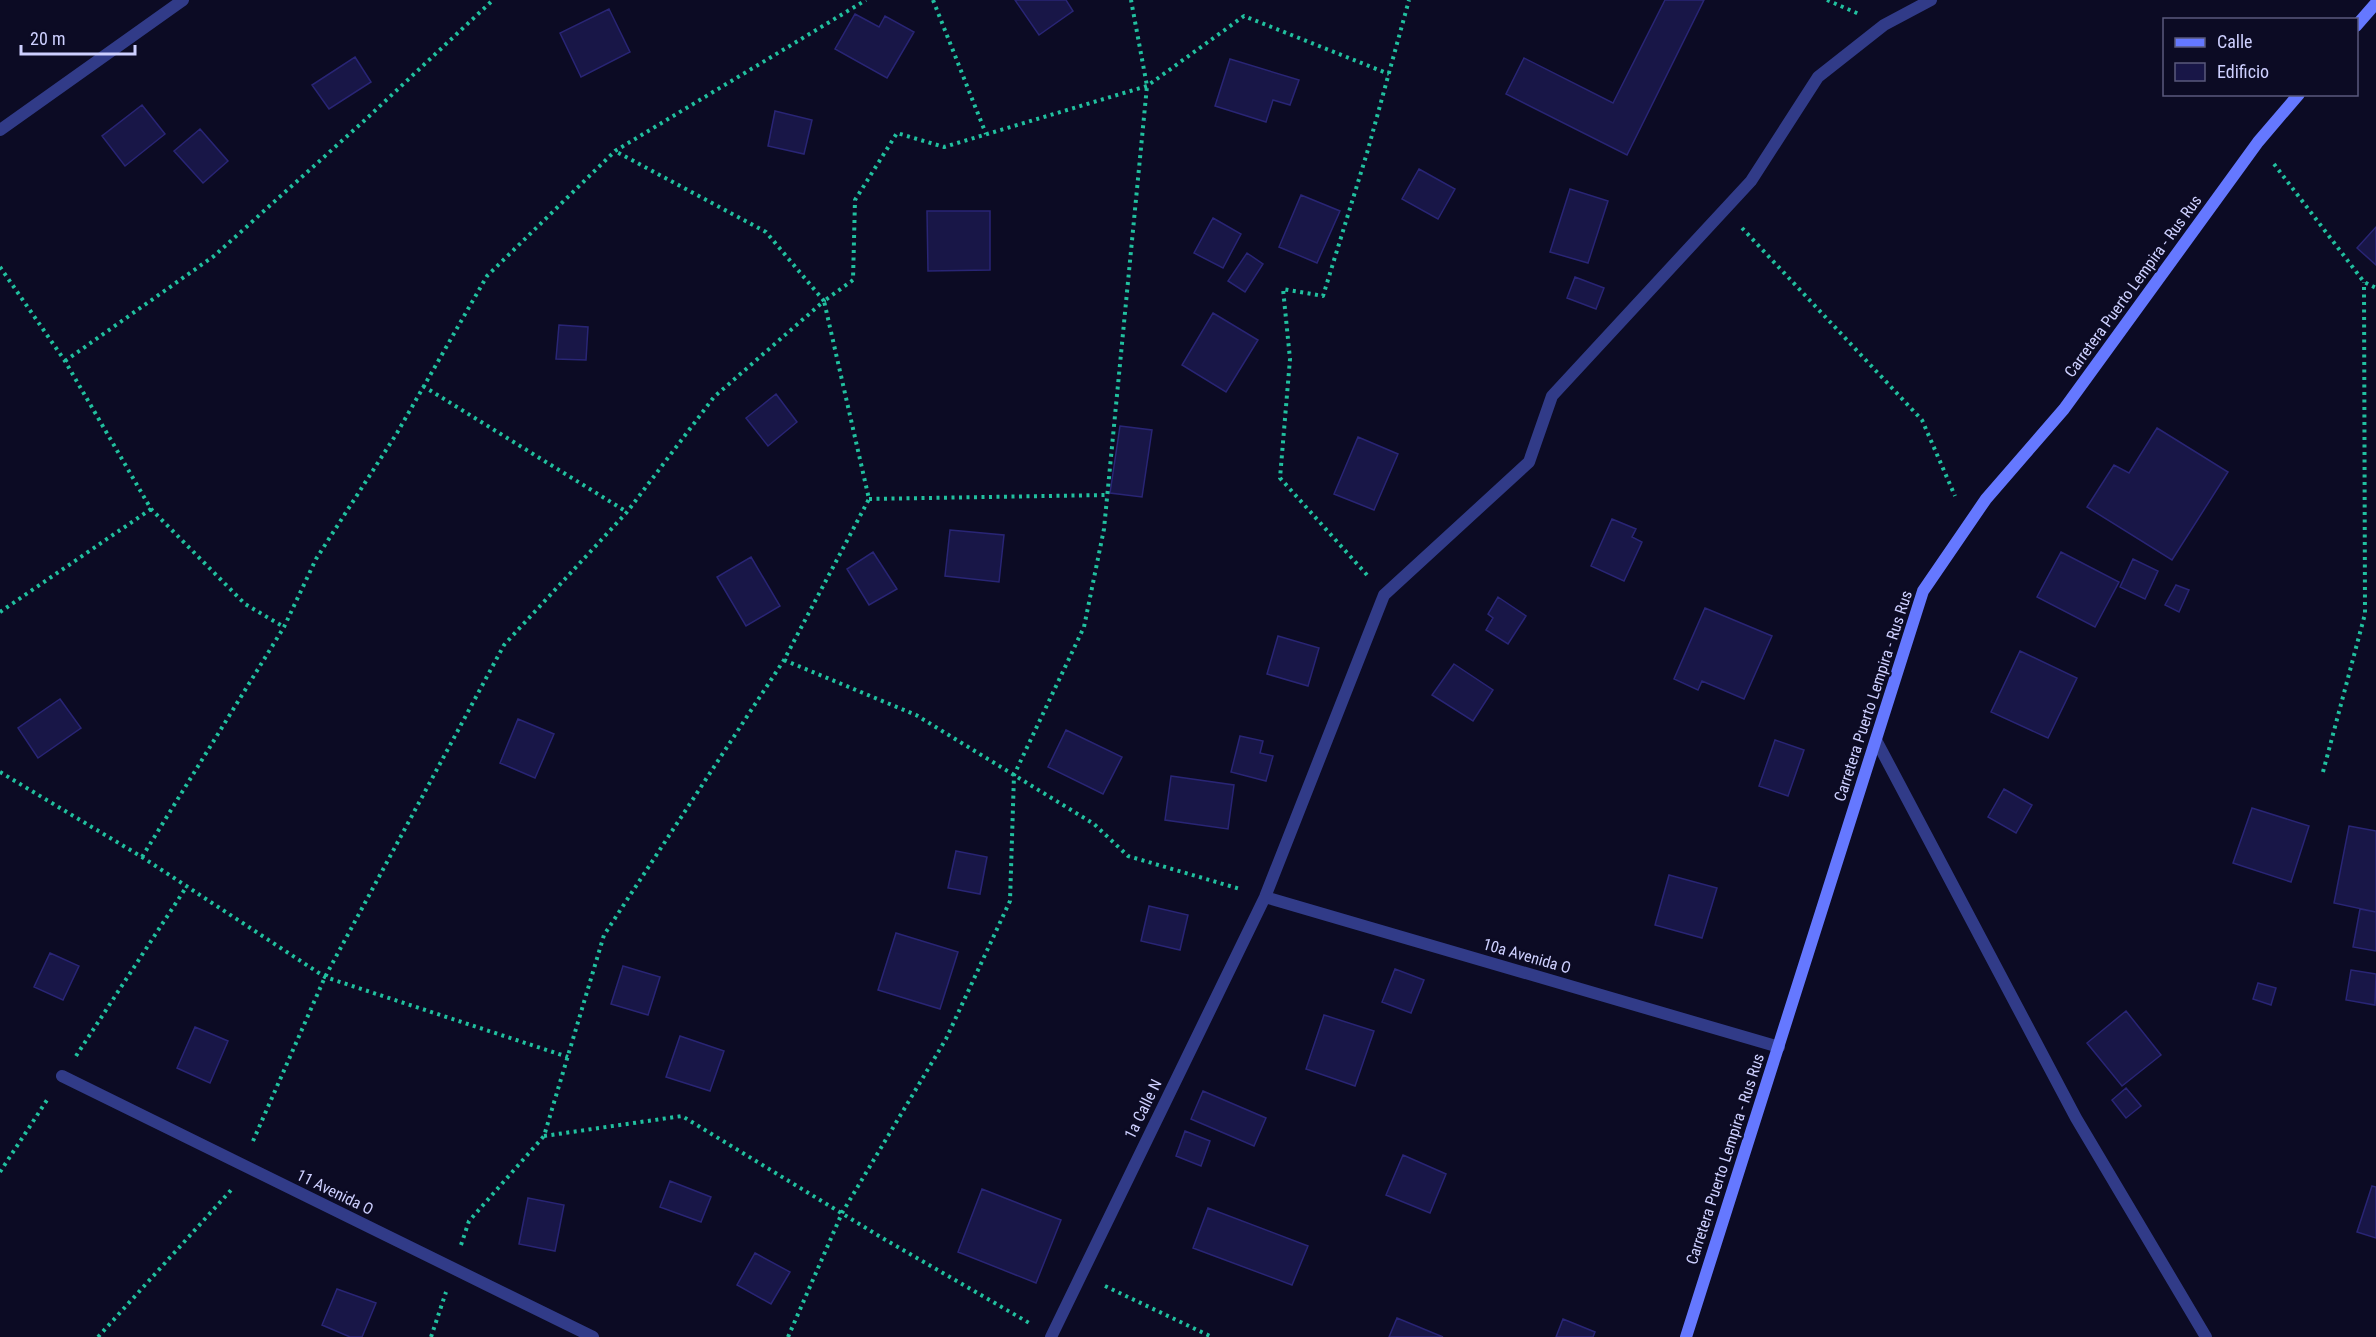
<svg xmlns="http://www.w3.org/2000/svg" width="2376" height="1337" viewBox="0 0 2376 1337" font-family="'Roboto Condensed',sans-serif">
  <rect width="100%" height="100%" fill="#0c0b24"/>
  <path fill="#181647" stroke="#292575" stroke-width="1.5" d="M1015,0h51l7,11 -34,24z
    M1665,0h39l-77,155 -121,-61 18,-36 89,45z
    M609,9l21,43 -49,25 -21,-44z
    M855,14l24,13 6,-11 29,16 -27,46 -52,-29z
    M355,57l16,25 -42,27 -17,-24z
    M1230,59l69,21 -9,25 -17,-5 -7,22 -51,-16z
    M142,105l23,29 -40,32 -23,-30z
    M775,111l37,9 -8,34 -36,-8z
    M200,129l28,32 -25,22 -29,-32z
    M1419,169l36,20 -17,30 -36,-20z
    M1570,189l38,12 -20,62 -38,-11z
    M1301,195l39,16 -23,52 -38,-16z
    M927,211h63v59l-62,1z
    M1213,218l28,16 -18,34 -29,-15z
    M2376,227v38l-19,-17z
    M1247,253l16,11 -18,28 -17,-11z
    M1575,277l29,11 -8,21 -29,-11z
    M1213,313l45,27 -32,52 -44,-27z
    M559,325l29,2 -2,33 -30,-1z
    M776,394l21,28 -29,24 -22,-28z
    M1120,426l32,4 -10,67 -32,-4z
    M2157,428l71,44 -56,88 -85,-53 27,-42 15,8z
    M1358,437l40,17 -24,56 -40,-16z
    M1612,519l24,10 -4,8 10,5 -18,39 -33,-15z
    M950,530l54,5 -5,47 -54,-6z
    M873,552l24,37 -28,16 -22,-36z
    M2061,552l58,30 -24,45 -58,-30z
    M751,557l29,49 -34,20 -29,-49z
    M2133,559l25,12 -13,28 -25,-12z
    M2176,585l13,5 -10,22 -14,-7z
    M1498,597l28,19 -18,28 -22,-14 7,-12 -5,-4z
    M1705,608l67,28 -28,63 -42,-18 -4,9 -24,-11z
    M1278,636l41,12 -11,38 -41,-12z
    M2020,651l57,27 -29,60 -57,-26z
    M1454,664l39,26 -20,31 -41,-26z
    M60,699l21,29 -43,30 -20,-30z
    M518,719l36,15 -19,44 -35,-15z
    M1066,730l56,27 -19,37 -55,-27z
    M1240,736l23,5 -3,12 13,3 -7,25 -35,-9z
    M1775,740l29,10 -16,46 -29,-10z
    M1171,776l63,9 -6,44 -63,-9z
    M2004,789l28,16 -16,28 -28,-16z
    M2252,808l57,18 -18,56 -58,-19z
    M2349,826l27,5v81l-42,-9z
    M956,851l31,6 -7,37 -32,-6z
    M1669,875l48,13 -15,50 -47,-13z
    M1149,906l39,9 -8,35 -39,-9z
    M2360,909l16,3v39l-23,-4z
    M896,933l62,19 -18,57 -62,-19z
    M50,953l29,13 -16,34 -29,-13z
    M623,966l37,11 -12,38 -37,-11z
    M1395,969l29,11 -13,33 -29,-11z
    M2351,970l25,4 -1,31 -29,-5z
    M2258,983l18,5 -5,17 -18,-6z
    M2126,1011l35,44 -39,31 -35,-43z
    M1324,1015l50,16 -19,55 -49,-17z
    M195,1027l33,14 -18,42 -33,-15z
    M680,1036l44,15 -14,40 -44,-14z
    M2126,1088l15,18 -15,12 -14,-18z
    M1203,1091l63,27 -12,28 -63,-27z
    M1185,1131l25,10 -9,25 -25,-10z
    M1403,1155l43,19 -16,39 -44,-18z
    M670,1181l41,16 -10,25 -41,-15z
    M2372,1186l4,1v51l-19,-6z
    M982,1189l79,31 -25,63 -78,-31z
    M528,1198l36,7 -9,46 -36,-7z
    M1208,1208l100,38 -16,39 -99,-37z
    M755,1253l35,19 -19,32 -34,-19z
    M337,1289l39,14 -14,34h-12l-28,-12z
    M1397,1318l46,19h-54z
    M1563,1319l32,13 -2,5h-37z"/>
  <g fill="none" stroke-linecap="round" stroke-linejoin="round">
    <path stroke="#21c09f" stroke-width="4" stroke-dasharray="3 4.5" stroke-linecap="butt" d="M933,0l53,134
      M1827,0l32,14
      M2274,164l90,118 12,6
      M1742,228l180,192 33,76
      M0,267l65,94 86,148 94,95 39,23
      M65,361l149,-105 151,-136 128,-120
      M423,386l204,126
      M869,499l238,-4
      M1367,575l-87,-97 10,-119 -7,-70 40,7 44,-143 42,-153
      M0,612l151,-103
      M784,660l132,55 178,109 34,32 112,33
      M0,772l142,85 183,120 243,80
      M2323,772l42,-158 -1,-332
      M142,857l142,-230 32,-68 81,-126 90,-157 128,-125 251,-151
      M76,1056l111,-170
      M544,1136l138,-20 202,123 147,85
      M253,1141l72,-164 179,-332 123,-133 87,-115 110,-96 -58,-69 -151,-81
      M0,1172l49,-75
      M461,1245l8,-24 75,-85 60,-201 180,-275 85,-161 -45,-198 29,-21 2,-80 42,-67 47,14 203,-61 97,-70 145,58
      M1105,1286l107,51
      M98,1337l134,-148
      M431,1337l15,-45
      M788,1337l54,-124 104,-174 64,-138 4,-126 70,-148 20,-98 43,-443 -16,-86"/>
    <path stroke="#313b88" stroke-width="12" d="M0,130l183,-130
      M1876,740l200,378 130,219
      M1265,897l514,150
      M62,1076l531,261
      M1051,1337l214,-440 119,-302 145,-133 23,-66 199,-215 67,-104 66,-52 47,-25"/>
    <path stroke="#6578ff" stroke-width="12" d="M2356,26l20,-23
      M1686,1337l237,-746 63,-92 78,-90 194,-267 41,-48"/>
  </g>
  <g text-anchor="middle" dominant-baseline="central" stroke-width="4.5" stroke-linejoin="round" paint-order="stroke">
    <g font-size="16" fill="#ced0ff" stroke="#0c0b24">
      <text transform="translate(2133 286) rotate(-54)">Carretera Puerto Lempira - Rus Rus</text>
      <text transform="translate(1873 696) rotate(-72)">Carretera Puerto Lempira - Rus Rus</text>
      <text transform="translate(1527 956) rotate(16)">10a Avenida O</text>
      <text transform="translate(1143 1109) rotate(-64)">1a Calle N</text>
      <text transform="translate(1725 1159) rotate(-72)">Carretera Puerto Lempira - Rus Rus</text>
      <text transform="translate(335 1192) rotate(26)">11 Avenida O</text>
    </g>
  </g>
  <rect x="2163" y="18" width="195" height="78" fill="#0c0b24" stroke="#5a5a7c" stroke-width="1.5"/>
  <rect x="2175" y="38" width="30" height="9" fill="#6578ff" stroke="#5a5a7c" stroke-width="1.5"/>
  <text x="2217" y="48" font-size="18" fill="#ced0ff">Calle</text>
  <rect x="2175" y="63" width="30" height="18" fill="#181647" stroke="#5a5a7c" stroke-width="1.5"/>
  <text x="2217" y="78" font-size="18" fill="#ced0ff">Edificio</text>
  <path d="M21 45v9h114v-9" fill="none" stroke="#ced0ff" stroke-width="3"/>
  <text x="30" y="45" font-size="18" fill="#ced0ff" stroke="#0c0b24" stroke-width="4.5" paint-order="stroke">20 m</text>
</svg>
